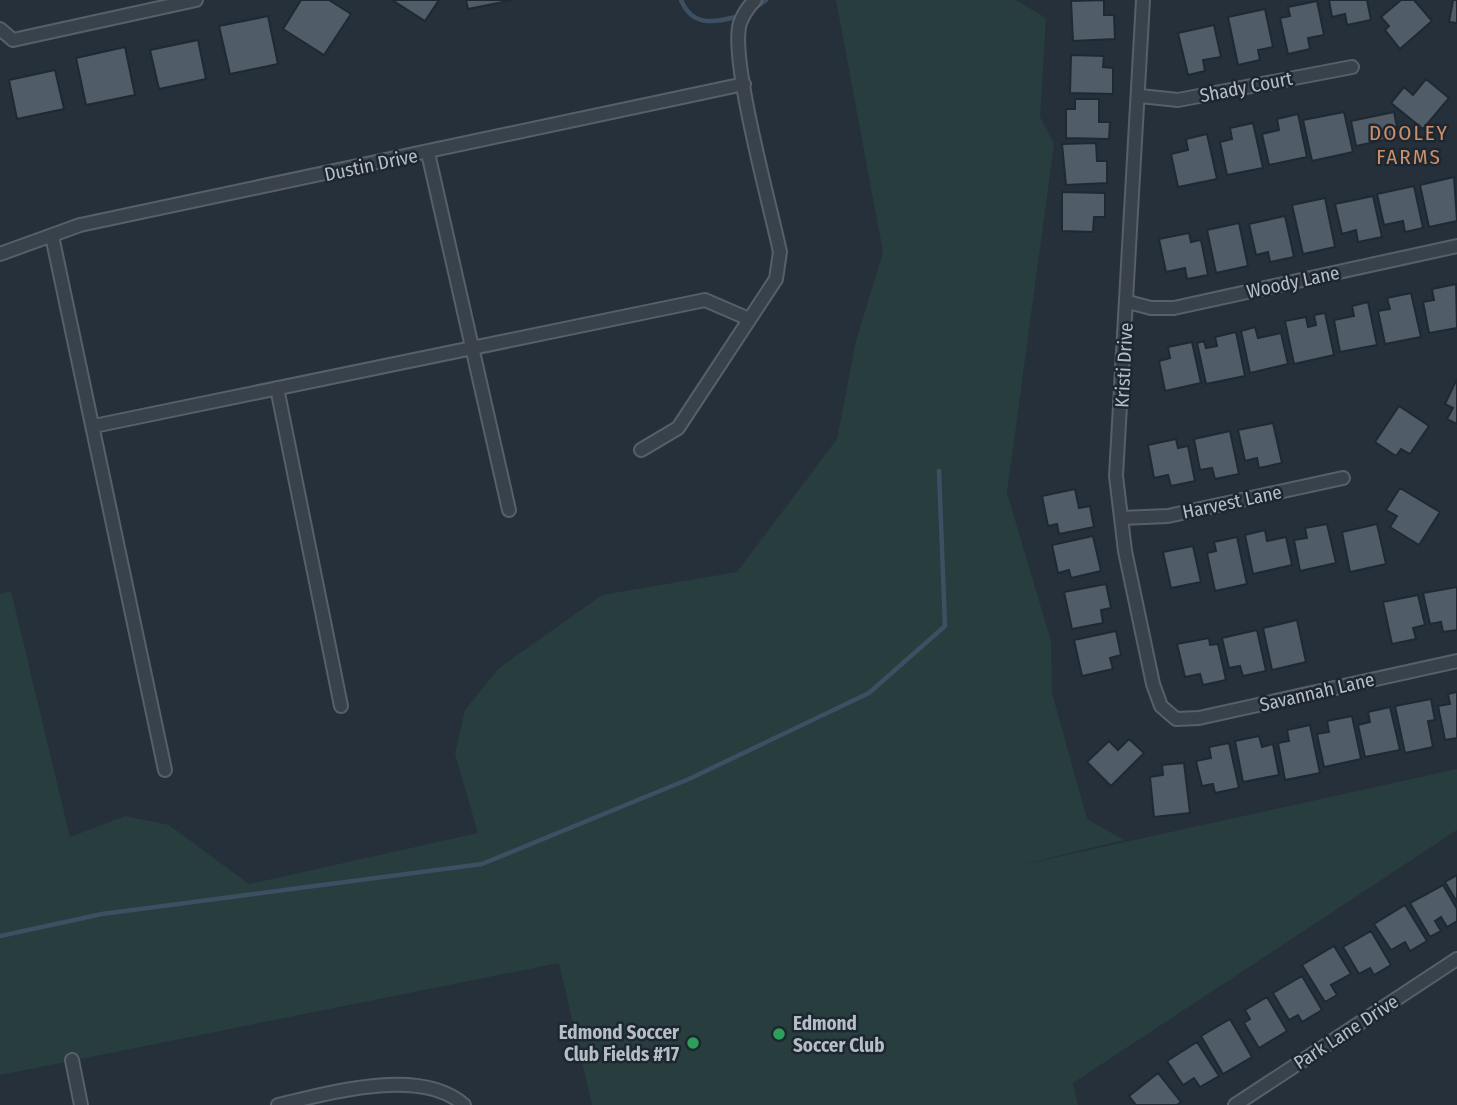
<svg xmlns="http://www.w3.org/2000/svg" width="1457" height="1105" viewBox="0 0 1457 1105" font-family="'Fira Sans Condensed',sans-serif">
  <rect width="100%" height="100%" fill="#25303b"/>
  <path fill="#283d3d" d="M836,0h180l30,18 -6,99 14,27 -47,349 44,148 1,52 35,126 37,21 -108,26 441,-97v61l-384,253 5,22h-486l-33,-142 -559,112v-481l11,-3 59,246 55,-21 44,9 80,59 229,-51 -23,-79 10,-44 34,-42 103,-73 135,-23 100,-133 19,-98 27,-89z"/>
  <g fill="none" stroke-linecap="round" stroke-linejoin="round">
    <path stroke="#3c4f63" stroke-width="4.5" d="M681,0c11,27 33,23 58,16
      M756,7l10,-7
      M0,936l102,-22 380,-50 207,-85 180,-86 76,-67 -6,-155"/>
  </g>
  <path fill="#515c69" stroke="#202932" stroke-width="2" d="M301,0h28l22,14 -27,41 -41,-26z
    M392,0h47l-14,21z
    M466,0h47l-45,9z
    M1104,0v15h10l1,24 -42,2 -2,-40z
    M1329,0h38l4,20 -24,5 -2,-11 -13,3z
    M1401,0h13l18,21 -32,28 -15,-19 4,-4 -8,-9z
    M1453,0h4v23l-8,-1z
    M1317,1l7,34 -16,3 2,11 -22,5 -8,-36 10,-2 -2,-9z
    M1265,9l8,38 -15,3 2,10 -22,5 -10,-48z
    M268,16l10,48 -48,10 -11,-48z
    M1214,25l7,32 -18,3 2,11 -17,4 -10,-42z
    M198,40l8,39 -47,10 -9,-39z
    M125,47l10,48 -49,10 -10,-47z
    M1071,55l33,1 -1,11 10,1v26l-43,-1z
    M55,70l9,39 -47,10 -8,-39z
    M1426,79l23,19 -26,31 -32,-26 13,-16 9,8z
    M1075,99h24v23h11l-1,17 -43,-1v-29h9z
    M1344,112l9,40 -41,9 -9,-41z
    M1394,112l5,25 -43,9 -5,-25z
    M1298,114l9,43 -38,8 -7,-31 17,-4 -2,-11z
    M1253,123l10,45 -36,7 -7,-33 12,-3 -2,-11z
    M1207,134l10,45 -39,8 -7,-33 17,-4 -2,-11z
    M1096,143l1,18h10v22l-41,2 -4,-41z
    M1454,177l3,44 -28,6 -9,-42z
    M1414,186l9,42 -18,4 -2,-11 -19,4 -7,-31z
    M1062,192l43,1v24h-11l-1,15 -31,-1z
    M1373,196l9,41 -24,5 -2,-12 -14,4 -7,-30z
    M1325,198l10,49 -32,7 -11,-49z
    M1285,216l9,41 -24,5 -2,-10 -12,3 -7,-31z
    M1239,223l9,43 -32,7 -9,-43z
    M1189,233l2,9 10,-2 7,35 -21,4 -2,-11 -19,4 -7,-33z
    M1456,284l1,44 -28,5 -6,-31 11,-2 -2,-11z
    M1411,293l10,44 -36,7 -7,-33 12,-2 -3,-11z
    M1368,302l9,43 -37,7 -6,-32 20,-4 -2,-10z
    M1325,313l9,42 -40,9 -9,-43 21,-4 2,10 8,-2 -2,-10z
    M1255,327l3,11 23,-5 7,31 -38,9 -9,-42z
    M1236,332l9,44 -39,8 -9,-41 7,-2 2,7 11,-2 -2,-9z
    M1192,342l9,41 -36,8 -6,-30 11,-3 -2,-11z
    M1457,379v45l-10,-5 6,-11 -8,-4z
    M1399,406l30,20 -19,28 -9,-5 -5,7 -21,-14z
    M1273,423l9,40 -23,5 -2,-10 -12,3 -7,-31z
    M1230,431l9,43 -24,5 -3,-11 -12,2 -6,-31z
    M1176,439l2,9 10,-2 7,35 -24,5 -3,-11 -14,3 -6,-33z
    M1400,488l40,24 -21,33 -29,-18 7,-11 -11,-6z
    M1075,489l4,19 11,-2 4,21 -35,7 -2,-10 -9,2 -6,-30z
    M1327,524l9,39 -36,8 -6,-31 13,-2 -2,-10z
    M1377,524l9,40 -36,8 -8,-40z
    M1265,530l2,11 19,-4 6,28 -39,9 -8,-39z
    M1093,536l8,35 -30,7 -2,-8 -11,3 -6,-28z
    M1237,537l10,47 -32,7 -8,-38 9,-2 -2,-9z
    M1193,546l8,36 -30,6 -8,-36z
    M1106,584l5,24 -10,2 2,13 -31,6 -8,-37z
    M1457,587v43l-14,2 -2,-10 -11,2 -7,-31z
    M1418,595l7,30 -12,3 3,11 -24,5 -9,-42z
    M1297,620l9,42 -34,8 -9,-42z
    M1257,630l9,41 -23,5 -3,-10 -11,2 -7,-30z
    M1116,631l5,24 -11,3 3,11 -31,7 -8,-36z
    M1209,638l1,7 8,-1 8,36 -23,5 -3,-11 -15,3 -8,-33z
    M1457,692v46l-12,2 -7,-34 12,-2 -2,-10z
    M1431,699l4,21 -7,1 5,26 -28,6 -10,-47z
    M1390,707l10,43 -35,7 -7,-32 12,-3 -2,-10z
    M1352,716l9,43 -37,8 -7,-33 12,-2 -2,-11z
    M1310,725l10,48 -35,7 -7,-37 11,-2 -2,-11z
    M1259,736l3,11 11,-3 6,31 -36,7 -8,-41z
    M1129,739l15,14 -33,33 -24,-24 22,-21 9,9z
    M1229,743l10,45 -24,5 -2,-9 -11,2 -6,-25 15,-3 -2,-11z
    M1184,763l6,50 -36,4 -4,-40 13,-2 -1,-10z
    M1457,875v27l-12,-20z
    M1443,885l14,24v12l-10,6 -6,-10 -6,4 6,10 -11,6 -20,-34z
    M1405,905l22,36 -17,10 -5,-9 -14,8 -17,-26z
    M1371,931l20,34 -17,10 -4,-7 -11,6 -16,-27z
    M1334,946l17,28 -20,11 6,10 -12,7 -23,-37z
    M1302,976l20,34 -20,12 -4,-7 -9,5 -16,-27z
    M1267,997l20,34 -28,17 -15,-25 6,-4 -5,-9z
    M1230,1019l22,38 -29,17 -22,-38z
    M1197,1042l22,34 -19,11 -6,-9 -11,7 -16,-24z
    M1158,1073l23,29 -4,3h-41l-7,-9z"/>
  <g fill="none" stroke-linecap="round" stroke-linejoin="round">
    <defs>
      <path id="minor" d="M1143,0l-27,476 9,75 28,133 8,22 15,13 23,-1 258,-57
        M0,29l13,11 183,-40
        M1140,96l38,4 174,-33
        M428,153l81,357
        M52,236l113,534
        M0,254l80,-29 664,-141
        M1128,302l23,6h23l283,-62
        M277,388l64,318
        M94,426l611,-126 44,19
        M641,450l37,-22 98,-149 4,-27c-9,-44 -51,-194 -40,-229 3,-8 9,-17 15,-23
        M1121,518l47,-2 175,-38
        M72,1060l9,45
        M278,1105c51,-12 143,-39 186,0
        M1235,1105l222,-146"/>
    </defs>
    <use href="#minor" stroke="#576069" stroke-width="16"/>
    <use href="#minor" stroke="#39424b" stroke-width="12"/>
  </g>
  <g fill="#2e9e5b" stroke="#1e2730" stroke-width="2.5">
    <circle cx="779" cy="1034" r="7"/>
    <circle cx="693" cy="1043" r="7"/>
  </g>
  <g text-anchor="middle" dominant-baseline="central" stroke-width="5" stroke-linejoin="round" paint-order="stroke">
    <g font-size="19" fill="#b5bdc7" stroke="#1e2730">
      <text transform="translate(1246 87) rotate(-11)">Shady Court</text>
      <text transform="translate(371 165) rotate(-12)">Dustin Drive</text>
      <text transform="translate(1293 282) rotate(-12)">Woody Lane</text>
      <text transform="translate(1124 365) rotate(-87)">Kristi Drive</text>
      <text transform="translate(1232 502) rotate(-12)">Harvest Lane</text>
      <text transform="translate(1317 692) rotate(-13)">Savannah Lane</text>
      <text transform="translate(1346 1032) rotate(-33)">Park Lane Drive</text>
    </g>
    <g font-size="19" font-weight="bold" fill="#b5bdc7" stroke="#1e2730" text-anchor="start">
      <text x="793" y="1023">Edmond<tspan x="793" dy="22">Soccer Club</tspan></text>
      <text x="679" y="1032" text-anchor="end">Edmond Soccer<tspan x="679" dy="22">Club Fields #17</tspan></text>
    </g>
    <g font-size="21" letter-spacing="2" fill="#cc8f6a" stroke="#1e2730">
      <text x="1409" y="133">DOOLEY<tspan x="1409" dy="24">FARMS</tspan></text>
    </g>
  </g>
</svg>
